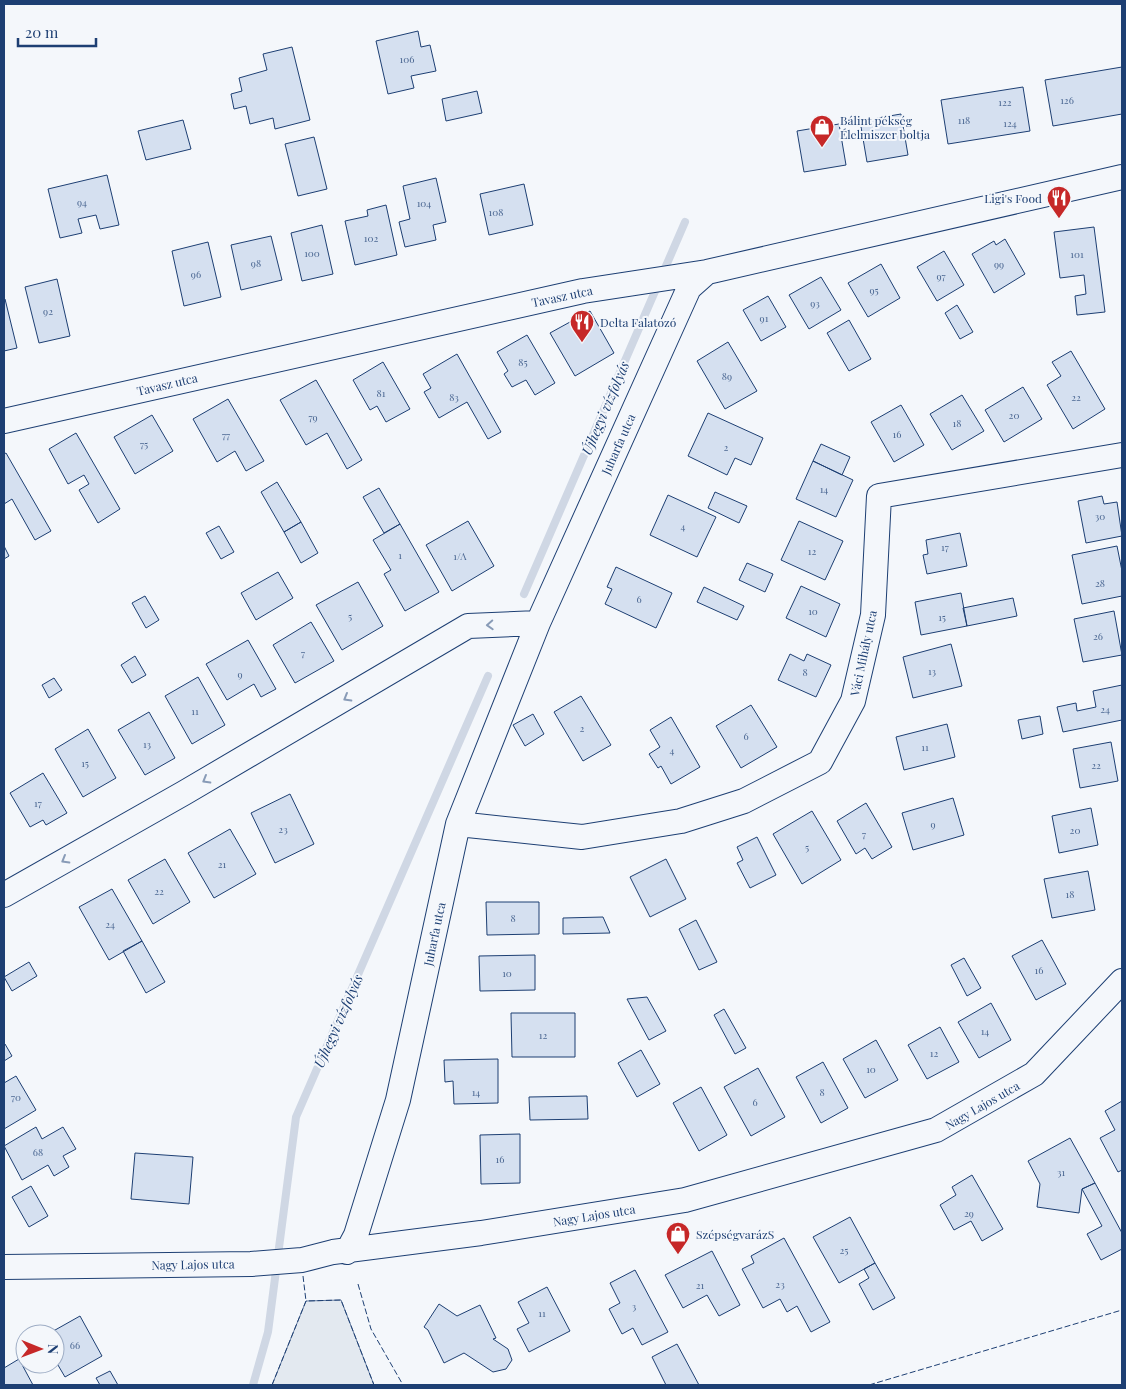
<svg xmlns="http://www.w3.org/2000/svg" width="1126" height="1389" viewBox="0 0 1126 1389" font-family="'Playfair Display',serif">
  <rect width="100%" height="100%" fill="#f4f7fb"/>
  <path fill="#e3e9f0" stroke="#687fa3" d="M341,1300l33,85h-102l34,-84z"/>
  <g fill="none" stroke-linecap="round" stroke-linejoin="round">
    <path stroke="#cfd7e4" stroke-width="8" d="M524,594l161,-372
      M253,1385l15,-53 28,-215 192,-441"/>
  </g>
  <path fill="#d5e0f0" stroke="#1d3f73" d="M418,31l3,16 9,-2 6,26 -25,5 3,12 -26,6 -12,-53z
    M292,47l18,73 -35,9 -2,-11 -23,6 -4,-18 -12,3 -3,-15 11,-3 -3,-13 28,-8 -4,-16z
    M1122,67v47l-69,12 -8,-46z
    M1023,87l7,44 -82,13 -7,-44z
    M477,91l5,22 -36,8 -4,-22z
    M901,114l7,41 -41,7 -7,-41z
    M183,120l8,29 -45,11 -8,-29z
    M839,124l7,41 -42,7 -7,-41z
    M314,137l13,52 -29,7 -13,-52z
    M107,175l12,50 -19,4 -4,-14 -18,4 4,14 -22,5 -12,-49z
    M436,178l10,44 -13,3 3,15 -31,7 -6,-25 11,-3 -7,-33z
    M524,184l9,41 -44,10 -9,-41z
    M386,205l11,50 -42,10 -10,-44 23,-5 -1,-6z
    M322,225l11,49 -31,7 -11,-48z
    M1094,227l11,85 -28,3 -2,-19 11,-2 -2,-19 -24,3 -6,-46z
    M271,236l11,44 -41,10 -10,-45z
    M1005,239l20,35 -31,19 -22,-39 22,-13 2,4z
    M208,242l13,55 -37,9 -12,-55z
    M944,251l20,34 -27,16 -20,-34z
    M881,264l19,34 -32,19 -20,-34z
    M821,277l20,33 -32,19 -20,-34z
    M57,279l13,57 -31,7 -14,-56z
    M768,296l18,31 -25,14 -18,-31z
    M5,299l12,49 -13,3v-51z
    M957,305l16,27 -13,7 -15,-26z
    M590,311l24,42 -39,23 -25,-43z
    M849,320l22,39 -22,12 -22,-38z
    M527,335l28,48 -20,12 -9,-15 -14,7 -8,-13 4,-3 -11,-19z
    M728,342l29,49 -32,18 -28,-48z
    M1071,351l34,58 -32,20 -26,-44 14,-9 -9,-14z
    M457,354l44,78 -13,7 -21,-37 -28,16 -15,-26 7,-4 -8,-14z
    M383,362l27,47 -24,13 -9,-16 -7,4 -17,-30z
    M316,380l46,80 -15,9 -20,-36 -21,12 -26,-45z
    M1023,387l19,32 -38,23 -19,-32z
    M962,395l22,36 -32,19 -22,-36z
    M228,399l36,62 -18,10 -11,-20 -18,11 -24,-43z
    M901,405l23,40 -30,17 -23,-40z
    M708,413l55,25 -12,27 -16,-7 -8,17 -39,-19z
    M152,415l21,36 -38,23 -21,-37z
    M76,433l44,76 -22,14 -19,-33 10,-6 -5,-9 -16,9 -19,-35z
    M821,444l29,13 -8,18 -29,-14z
    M6,453l45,78 -16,9 -23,-41 -8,5v-50z
    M813,461l40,19 -17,37 -40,-18z
    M277,482l24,40 -17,10 -23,-40z
    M379,488l21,36 -16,9 -21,-36z
    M715,492l32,14 -8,17 -31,-15z
    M668,495l48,22 -19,40 -47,-22z
    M1102,496l2,8 13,-2 5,34 -36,7 -8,-42z
    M468,521l26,45 -42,25 -26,-46z
    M799,521l44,20 -18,39 -44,-20z
    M301,522l17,31 -17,10 -17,-31z
    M400,524l39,68 -34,19 -21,-37 7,-4 -18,-30z
    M219,526l15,26 -13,7 -15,-26z
    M960,533l7,33 -40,8 -4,-19 5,-1 -2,-14z
    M4,546l5,10 -5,3z
    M1117,546l5,25v25l-40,8 -10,-49z
    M747,563l26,11 -8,18 -26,-12z
    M616,567l56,26 -16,35 -51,-24 7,-15 -5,-2z
    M278,572l15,26 -37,22 -15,-27z
    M358,582l25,44 -41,24 -26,-45z
    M801,586l39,18 -14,33 -40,-19z
    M704,587l40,19 -7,14 -40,-18z
    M961,593l6,33 -46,9 -6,-33z
    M145,596l14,24 -13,8 -14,-25z
    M1013,598l4,18 -50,10 -4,-18z
    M1114,611l8,44 -39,7 -9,-43z
    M311,622l23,39 -39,22 -22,-38z
    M248,640l28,49 -15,8 -7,-13 -27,16 -21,-36z
    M951,644l11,42 -49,12 -10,-41z
    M790,654l14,7 3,-7 24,11 -15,32 -38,-17z
    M135,656l11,19 -14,8 -11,-18z
    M198,677l27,48 -33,19 -27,-48z
    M54,678l8,12 -13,8 -7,-13z
    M1122,685v35l-59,12 -6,-25 19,-4 1,8 19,-4 -3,-16z
    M581,696l30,49 -28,16 -29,-49z
    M751,705l26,42 -36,21 -25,-42z
    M149,712l26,46 -30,17 -27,-45z
    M533,714l11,20 -19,12 -12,-21z
    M1040,716l3,18 -21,5 -4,-19z
    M671,717l29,50 -29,17 -10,-18 -3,2 -9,-14 11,-7 -10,-17z
    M947,724l8,33 -51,13 -8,-33z
    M88,729l28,49 -33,19 -28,-48z
    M1111,742l7,39 -38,7 -7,-39z
    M43,773l24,40 -21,12 -3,-5 -13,7 -20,-34z
    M290,794l24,50 -39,19 -24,-50z
    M953,798l11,37 -51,15 -11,-37z
    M866,803l26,44 -20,12 -7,-11 -9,6 -19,-33z
    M1091,808l7,37 -39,8 -7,-37z
    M812,811l29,49 -39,24 -29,-50z
    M230,829l26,45 -42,24 -26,-45z
    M757,837l19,38 -26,13 -13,-25 6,-3 -6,-13z
    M165,859l25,43 -37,22 -25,-44z
    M666,859l20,40 -36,18 -20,-40z
    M1088,871l7,39 -43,8 -8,-39z
    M112,889l30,52 -33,19 -30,-53z
    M486,902h53v32l-52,1z
    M603,917l7,16 -47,1v-16z
    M696,920l21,42 -18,8 -20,-41z
    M1042,940l24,44 -30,16 -24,-44z
    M142,941l23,41 -19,11 -23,-42z
    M535,955v35l-55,1 -1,-35z
    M964,958l17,30 -14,8 -16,-31z
    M29,962l8,14 -25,15 -8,-14z
    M647,997l19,34 -17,9 -22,-41z
    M991,1003l20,37 -32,18 -21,-36z
    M724,1009l22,39 -11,6 -21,-39z
    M511,1013h64v44h-63z
    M940,1027l19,35 -32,17 -19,-34z
    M876,1040l22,40 -33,18 -22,-39z
    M5,1044l7,12 -8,5v-16z
    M641,1050l19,34 -23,13 -19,-34z
    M498,1059v44l-44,1 -1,-23 -8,1 -1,-22z
    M823,1062l25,46 -27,15 -25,-46z
    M758,1068l27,49 -34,19 -27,-49z
    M16,1076l20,34 -32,19v-46z
    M701,1087l26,48 -28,16 -26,-48z
    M587,1096l1,23 -58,1 -1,-23z
    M1122,1101v69l-4,2 -18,-34 15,-8 -10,-19z
    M36,1127l6,12 21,-12 13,22 -13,7 6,11 -15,9 -6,-11 -26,15 -18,-34z
    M520,1134v49l-39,1 -1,-49z
    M1070,1138l25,45 -13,6 -3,24 -42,-6 3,-23 -12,-23z
    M135,1153l58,4 -4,47 -58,-5z
    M972,1175l31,54 -21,12 -11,-20 -17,9 -14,-25 16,-10 -4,-8z
    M1095,1183l27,50v16l-21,11 -14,-26 15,-8 -20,-37z
    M31,1186l17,30 -19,11 -17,-30z
    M850,1217l25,46 -36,20 -26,-46z
    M784,1238l46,84 -19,10 -14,-26 -10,6 -7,-13 -17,9 -21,-39 12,-6 -3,-7z
    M712,1251l28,54 -21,11 -12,-21 -24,13 -18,-33z
    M875,1263l20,35 -22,12 -14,-26 10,-6 -5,-9z
    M635,1270l33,62 -26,13 -9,-17 -11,6 -13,-25 11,-6 -10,-20z
    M547,1287l23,44 -41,21 -12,-23 12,-6 -11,-21z
    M439,1304l18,12 23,-11 16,33 -3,1 15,10 4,11 -6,9 -13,3 -29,-19 -20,10 -16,-33 -4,-3z
    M80,1316l22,40 -37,21 -10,-17v-26h-7z
    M677,1344l22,41h-33l-14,-28z
    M19,1359l14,26h-29v-17z
    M110,1371l8,14h-18l-4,-7z"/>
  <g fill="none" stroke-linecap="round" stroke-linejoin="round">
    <defs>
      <path id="street" d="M4,421l579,-130 124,-19 415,-95
        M458,824l124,13 99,-16 63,-20 76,-39 33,-61 20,-86 6,-119 243,-41
        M4,895l180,-102 284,-167 70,-3
        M347,1252l9,-17 42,-135 60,-276 80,-201 151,-335 18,-16
        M4,1267l247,-3 51,-4 31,-8 148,-19 204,-33 251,-70 98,-56 88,-93"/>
    </defs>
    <use href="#street" stroke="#1d3f73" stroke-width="26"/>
    <use href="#street" stroke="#f4f7fb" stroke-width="24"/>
    <path stroke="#1d3f73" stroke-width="1" stroke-dasharray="6 2.5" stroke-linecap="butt" d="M303,1276l3,25
      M358,1284l13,45 32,56
      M272,1385l34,-84 35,-1 33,85
      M869,1385l253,-75"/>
  </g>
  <defs><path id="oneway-chevron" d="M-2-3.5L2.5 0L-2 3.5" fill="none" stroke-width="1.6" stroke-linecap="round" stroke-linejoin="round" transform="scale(1.25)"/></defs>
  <g stroke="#889bb7">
    <use href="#oneway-chevron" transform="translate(490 625) rotate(177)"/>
    <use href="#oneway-chevron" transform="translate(347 698) rotate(150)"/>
    <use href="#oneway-chevron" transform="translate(206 780) rotate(150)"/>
    <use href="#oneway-chevron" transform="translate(65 860) rotate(150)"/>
  </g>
  <defs>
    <symbol id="shop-pin" viewBox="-11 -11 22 30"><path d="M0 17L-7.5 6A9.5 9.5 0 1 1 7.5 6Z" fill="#c62828" stroke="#f4f7fb"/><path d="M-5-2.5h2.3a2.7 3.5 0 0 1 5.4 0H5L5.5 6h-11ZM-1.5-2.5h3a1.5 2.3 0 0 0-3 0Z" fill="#fff"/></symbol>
    <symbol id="restaurant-pin" viewBox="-11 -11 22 30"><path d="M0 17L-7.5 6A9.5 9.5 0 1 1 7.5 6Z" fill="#c62828" stroke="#f4f7fb"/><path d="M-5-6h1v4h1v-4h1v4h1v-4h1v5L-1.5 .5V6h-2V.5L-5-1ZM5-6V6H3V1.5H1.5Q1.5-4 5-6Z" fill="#fff"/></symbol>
  </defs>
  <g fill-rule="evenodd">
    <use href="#shop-pin" x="808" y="113" width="28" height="38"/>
    <use href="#restaurant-pin" x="1045" y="184" width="28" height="38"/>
    <use href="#restaurant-pin" x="568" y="308" width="28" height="38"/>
    <use href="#shop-pin" x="664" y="1220" width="28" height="38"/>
  </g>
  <g text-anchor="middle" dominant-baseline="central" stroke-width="4" stroke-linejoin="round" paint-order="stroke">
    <g font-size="10" fill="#4b6792">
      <text x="407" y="59">106</text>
      <text x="1067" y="100">126</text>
      <text x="1005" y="102">122</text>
      <text x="964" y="120">118</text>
      <text x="1010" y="123">124</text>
      <text x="82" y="202">94</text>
      <text x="424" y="203">104</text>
      <text x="496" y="212">108</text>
      <text x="371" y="238">102</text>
      <text x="312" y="253">100</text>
      <text x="1077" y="254">101</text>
      <text x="256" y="263">98</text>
      <text x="999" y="264">99</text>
      <text x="196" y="274">96</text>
      <text x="941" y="276">97</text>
      <text x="874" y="290">95</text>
      <text x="815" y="303">93</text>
      <text x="48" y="311">92</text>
      <text x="764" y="318">91</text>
      <text x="523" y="362">85</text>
      <text x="727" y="376">89</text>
      <text x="381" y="393">81</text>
      <text x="454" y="397">83</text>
      <text x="1076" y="397">22</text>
      <text x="1014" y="415">20</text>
      <text x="313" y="417">79</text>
      <text x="957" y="423">18</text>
      <text x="897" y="434">16</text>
      <text x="226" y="435">77</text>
      <text x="144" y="444">75</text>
      <text x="726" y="447">2</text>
      <text x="824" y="489">14</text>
      <text x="1100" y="516">30</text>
      <text x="683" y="526">4</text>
      <text x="945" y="547">17</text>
      <text x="812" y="551">12</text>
      <text x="400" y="555">1</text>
      <text x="460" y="556">1/A</text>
      <text x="1100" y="583">28</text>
      <text x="639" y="599">6</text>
      <text x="813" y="611">10</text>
      <text x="350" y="616">5</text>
      <text x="942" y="617">15</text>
      <text x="1098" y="636">26</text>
      <text x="303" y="653">7</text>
      <text x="932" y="671">13</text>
      <text x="805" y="672">8</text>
      <text x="240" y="674">9</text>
      <text x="1105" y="709">24</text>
      <text x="195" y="711">11</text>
      <text x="582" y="728">2</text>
      <text x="746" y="736">6</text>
      <text x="147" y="744">13</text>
      <text x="925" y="747">11</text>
      <text x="672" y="750">4</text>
      <text x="85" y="763">15</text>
      <text x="1096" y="765">22</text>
      <text x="38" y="803">17</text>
      <text x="933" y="824">9</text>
      <text x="283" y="829">23</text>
      <text x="1075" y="830">20</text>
      <text x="864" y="834">7</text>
      <text x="807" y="847">5</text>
      <text x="222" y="864">21</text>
      <text x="159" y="891">22</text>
      <text x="1070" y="894">18</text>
      <text x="513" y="918">8</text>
      <text x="110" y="924">24</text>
      <text x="1039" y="970">16</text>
      <text x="507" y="973">10</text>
      <text x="985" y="1031">14</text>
      <text x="543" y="1035">12</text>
      <text x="934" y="1053">12</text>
      <text x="871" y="1069">10</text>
      <text x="476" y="1092">14</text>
      <text x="822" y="1092">8</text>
      <text x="16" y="1097">70</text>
      <text x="755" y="1102">6</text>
      <text x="38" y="1152">68</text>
      <text x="500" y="1159">16</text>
      <text x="1061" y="1172">31</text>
      <text x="969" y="1213">29</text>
      <text x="844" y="1250">25</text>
      <text x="780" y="1284">23</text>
      <text x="700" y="1285">21</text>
      <text x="634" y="1306">3</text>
      <text x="542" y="1313">11</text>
      <text x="75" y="1345">66</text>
    </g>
    <g font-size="12" fill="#1d3f73" stroke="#f4f7fb" text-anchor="start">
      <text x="840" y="120">Bálint pékség<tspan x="840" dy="14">Élelmiszer boltja</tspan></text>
      <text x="1042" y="198" text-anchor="end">Ligi's Food</text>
      <text x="600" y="322">Delta Falatozó</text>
      <text x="696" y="1234">SzépségvarázS</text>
    </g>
    <g font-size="12" fill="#1d3f73" stroke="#f4f7fb">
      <text transform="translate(562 296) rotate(-12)">Tavasz utca</text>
      <text transform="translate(167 384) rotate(-13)">Tavasz utca</text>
      <text transform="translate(618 444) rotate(-66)">Juharfa utca</text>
      <text transform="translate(863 653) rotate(-78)">Váci Mihály utca</text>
      <text transform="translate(434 934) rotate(-78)">Juharfa utca</text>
      <text transform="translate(982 1105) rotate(-30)">Nagy Lajos utca</text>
      <text transform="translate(594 1215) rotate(-9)">Nagy Lajos utca</text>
      <text transform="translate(193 1264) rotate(-1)">Nagy Lajos utca</text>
    </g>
    <g font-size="14" font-style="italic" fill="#1d3f73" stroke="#f4f7fb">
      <text transform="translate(605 408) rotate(-67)">Újhegyi vízfolyás</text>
      <text transform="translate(338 1021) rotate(-66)">Újhegyi vízfolyás</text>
    </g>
  </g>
  <rect width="1126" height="1389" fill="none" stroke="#1d3f73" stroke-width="10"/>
  <g transform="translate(40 1349) rotate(91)"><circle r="24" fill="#f4f7fb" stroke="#9eadc5"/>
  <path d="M0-4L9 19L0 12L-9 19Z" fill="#c62828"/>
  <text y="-8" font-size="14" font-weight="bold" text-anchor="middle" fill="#1d3f73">N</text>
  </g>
  <path d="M18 38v8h78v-8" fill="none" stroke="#1d3f73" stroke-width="2.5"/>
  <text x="25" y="38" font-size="15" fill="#1d3f73" stroke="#f4f7fb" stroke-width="4" paint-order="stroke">20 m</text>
</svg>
